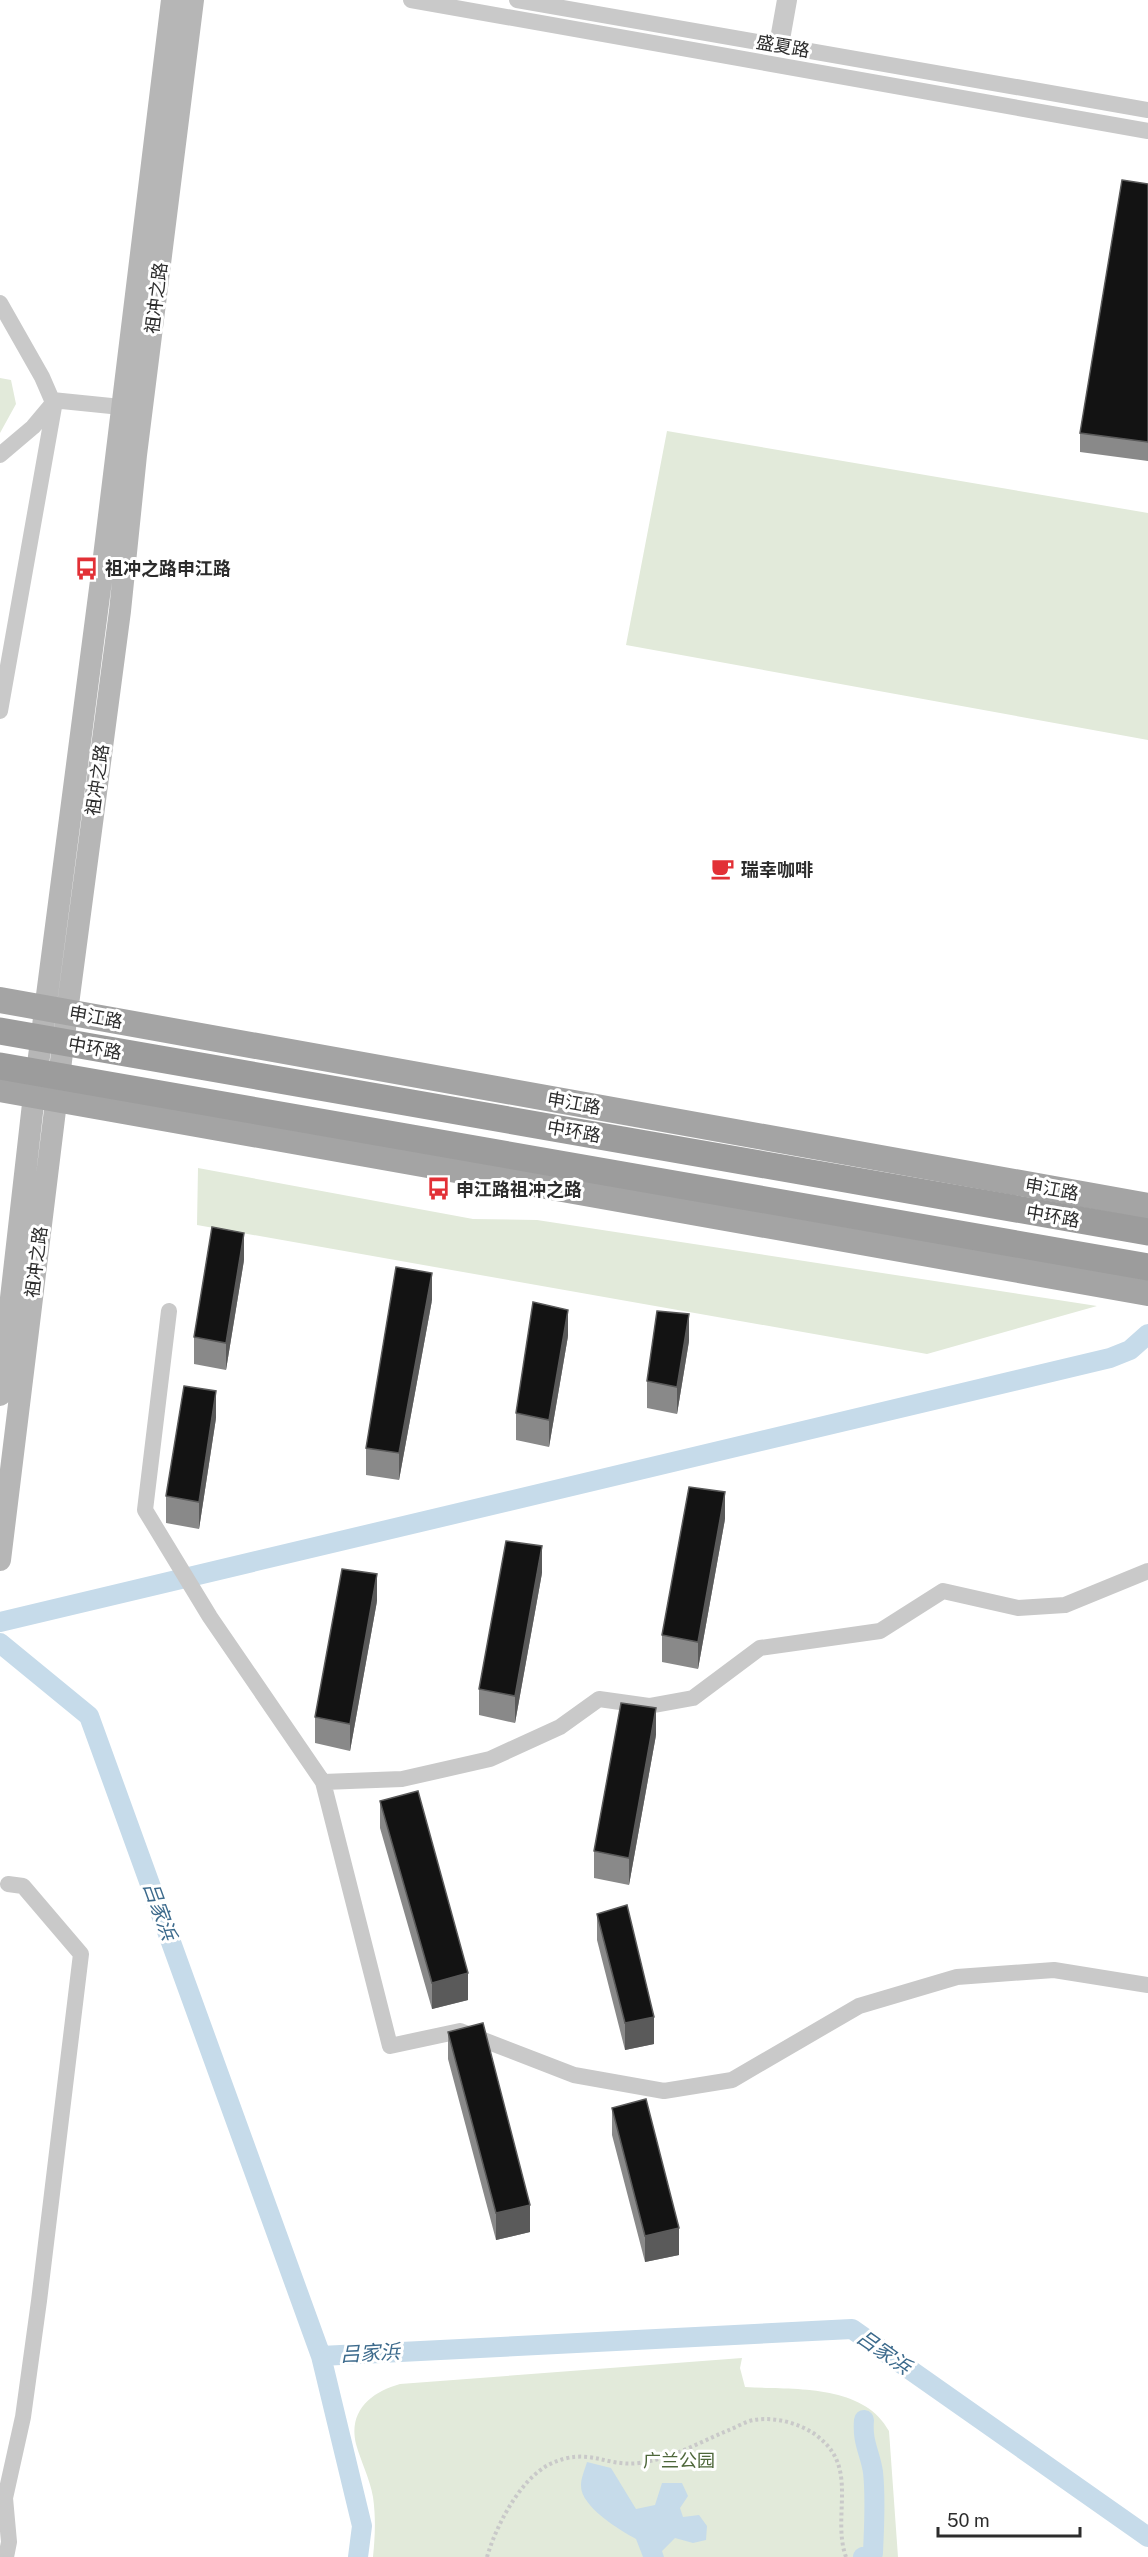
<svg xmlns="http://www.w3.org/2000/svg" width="1148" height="2557" viewBox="0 0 1148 2557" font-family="'Public Sans','Noto Sans SC',sans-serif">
  <rect width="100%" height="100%" fill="#fff"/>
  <path fill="#e2eada" d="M0,378l11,2 5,24 -16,29z
    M667,431l481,82v227l-522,-95z
    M198,1168l275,51 64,1 560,86 -170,48 -730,-129z
    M742,2358l-2,10 5,19c47,3 118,-4 144,44l9,126h-525c2,-20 3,-39 0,-60 -3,-18 -12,-35 -17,-53 -8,-33 15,-52 44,-60z"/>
  <path fill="#c6dbea" d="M587,2462l24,6 25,41 19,-4 7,-22h20l6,13 -8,12 3,9 16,-2 8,11 -1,14 -13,3 -18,-5 -13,13 2,6h-21l-7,-18c-17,-9 -56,-33 -55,-54 0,-7 4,-16 6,-23z"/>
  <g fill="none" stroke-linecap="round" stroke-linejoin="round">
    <path stroke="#c6dbea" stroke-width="20" d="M0,1622l1110,-264 20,-8 18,-16
      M0,1643l89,73 232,640 531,-27 296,208
      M321,2356l41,170 -4,31
      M863,2557l10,-4c1,-27 3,-54 0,-81 -3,-20 -11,-29 -9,-52"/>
    <path stroke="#c9c9c9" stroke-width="4" stroke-dasharray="3 3" stroke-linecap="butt" d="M487,2557c9,-31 33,-78 63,-93 39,-18 54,3 89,-1 32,-4 61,-21 90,-33 8,-3 17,-9 25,-10 23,-4 53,5 69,21 34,31 9,77 23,116"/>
    <path stroke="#c9c9c9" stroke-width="16" d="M411,0l737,131
      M517,0l631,110
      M0,303l42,74 10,23 69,7
      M0,455l33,-28 21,-25
      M0,711l55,-310
      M169,1311l-24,199 65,107 113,165 67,264 70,-15 114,44 90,16 68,-11 127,-74 98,-29 97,-7 94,15
      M323,1782l79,-3 88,-20 70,-32 39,-28 50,7 44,-8 67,-50 120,-17 63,-40 75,17 47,-3 83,-34
      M6,2557l3,-15 -4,-44 18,-81 16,-116 42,-347 -58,-68 -15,-2"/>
    <path stroke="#c9c9c9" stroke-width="20" d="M779,45l8,-45"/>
    <path stroke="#b6b6b6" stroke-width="22" d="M0,1395l34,-300 68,-522 70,-573
      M0,1560l67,-548 53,-401 16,-156 57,-455"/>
    <path stroke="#a4a4a4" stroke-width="26" d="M0,1000l1148,206
      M0,1089l1148,204"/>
    <path stroke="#9c9c9c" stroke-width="27" d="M0,1031l1148,201
      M0,1066l1148,201"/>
  </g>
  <path fill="#898989" d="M1148,184v277l-68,-9v-19z
    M244,1260l-18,110 -32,-6v-27z
    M432,1300l-33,180 -33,-5v-27z
    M568,1336l-19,111 -33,-7v-27z
    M689,1341l-12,73 -30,-6v-27z
    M216,1418l-17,111 -33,-6v-27z
    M725,1519l-27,150 -36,-7v-27z
    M542,1573l-27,150 -36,-8v-26z
    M377,1601l-27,150 -35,-8v-26z
    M656,1735l-27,150 -35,-7v-27z
    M380,1801l88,199 -36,9 -52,-181z
    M597,1914l57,130 -29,6 -28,-110z
    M448,2032l82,200 -34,8 -48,-181z
    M612,2108l67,147 -34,7 -33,-127z"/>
  <path fill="#5a5a5a" d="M244,1233v27l-18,110v-27z
    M432,1273v27l-33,180v-27z
    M568,1310v26l-19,111v-27z
    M689,1314v27l-12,73v-27z
    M216,1391v27l-17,111v-27z
    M725,1492v27l-27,150v-27z
    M542,1546v27l-27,150v-27z
    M377,1574v27l-27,150v-27z
    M656,1708v27l-27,150v-27z
    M468,1973v27l-36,9v-26z
    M654,2017v27l-29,6v-27z
    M530,2205v27l-34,8v-27z
    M679,2228v27l-34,7v-26z"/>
  <path fill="#131313" stroke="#5a5a5a" stroke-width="1.5" d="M1122,180l26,4v258l-68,-9z
    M212,1227l32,6 -18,110 -32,-6z
    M396,1267l36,6 -33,180 -33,-5z
    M533,1302l35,8 -19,110 -33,-7z
    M657,1311l32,3 -12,73 -30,-6z
    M184,1386l32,5 -17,111 -33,-6z
    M689,1487l36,5 -27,150 -36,-7z
    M506,1541l36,5 -27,150 -36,-7z
    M342,1569l35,5 -27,150 -35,-7z
    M621,1703l35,5 -27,150 -35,-7z
    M418,1791l50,182 -36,10 -52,-182z
    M627,1905l27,112 -29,6 -28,-109z
    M483,2023l47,182 -34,8 -48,-181z
    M646,2099l33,129 -34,8 -33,-128z"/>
  <defs>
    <symbol id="bus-bare" viewBox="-9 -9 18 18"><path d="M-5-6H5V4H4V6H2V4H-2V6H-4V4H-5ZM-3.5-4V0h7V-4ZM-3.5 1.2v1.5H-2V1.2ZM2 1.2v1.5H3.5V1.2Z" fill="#e23036" stroke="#fff" stroke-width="2.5" paint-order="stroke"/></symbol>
    <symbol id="cafe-bare" viewBox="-9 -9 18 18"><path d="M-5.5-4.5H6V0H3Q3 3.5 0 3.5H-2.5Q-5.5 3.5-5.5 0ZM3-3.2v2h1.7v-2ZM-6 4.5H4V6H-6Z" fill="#e23036" stroke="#fff" stroke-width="2.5" paint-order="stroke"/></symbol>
  </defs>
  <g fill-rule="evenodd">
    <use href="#bus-bare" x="70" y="552" width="33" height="33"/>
    <use href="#cafe-bare" x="706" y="852" width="33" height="33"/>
    <use href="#bus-bare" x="422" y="1172" width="33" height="33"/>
  </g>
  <g text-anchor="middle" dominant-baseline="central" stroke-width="6" stroke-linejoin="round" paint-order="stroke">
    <g font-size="18" fill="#2c2c2c" stroke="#fff">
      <text transform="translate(783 46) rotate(10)">盛夏路</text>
      <text transform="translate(156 298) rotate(-83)">祖冲之路</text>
      <text transform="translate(97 780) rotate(-82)">祖冲之路</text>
      <text transform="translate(96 1017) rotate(10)">申江路</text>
      <text transform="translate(95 1048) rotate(10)">中环路</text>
      <text transform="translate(574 1103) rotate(10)">申江路</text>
      <text transform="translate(574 1131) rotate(10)">中环路</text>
      <text transform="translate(1052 1189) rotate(10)">申江路</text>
      <text transform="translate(1053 1216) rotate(10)">中环路</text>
      <text transform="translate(36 1262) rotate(-83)">祖冲之路</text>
    </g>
    <g font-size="18" font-weight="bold" fill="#2c2c2c" stroke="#fff" text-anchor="start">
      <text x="105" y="568">祖冲之路申江路</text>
      <text x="741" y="869">瑞幸咖啡</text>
      <text x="456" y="1189">申江路祖冲之路</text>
    </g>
    <g font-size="18" fill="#4e673b" stroke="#fff">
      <text x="679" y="2460">广兰公园</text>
    </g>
    <g font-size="20" font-style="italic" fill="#3c6a8c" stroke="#fff">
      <text transform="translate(160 1911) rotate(70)">吕家浜</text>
      <text transform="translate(884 2352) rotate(35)">吕家浜</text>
      <text transform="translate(370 2353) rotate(-3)">吕家浜</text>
    </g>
  </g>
  <path d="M938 2527v9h142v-9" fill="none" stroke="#2c2c2c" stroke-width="3"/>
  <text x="947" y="2527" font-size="18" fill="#2c2c2c" stroke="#ffffff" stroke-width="4.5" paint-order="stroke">50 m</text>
</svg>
